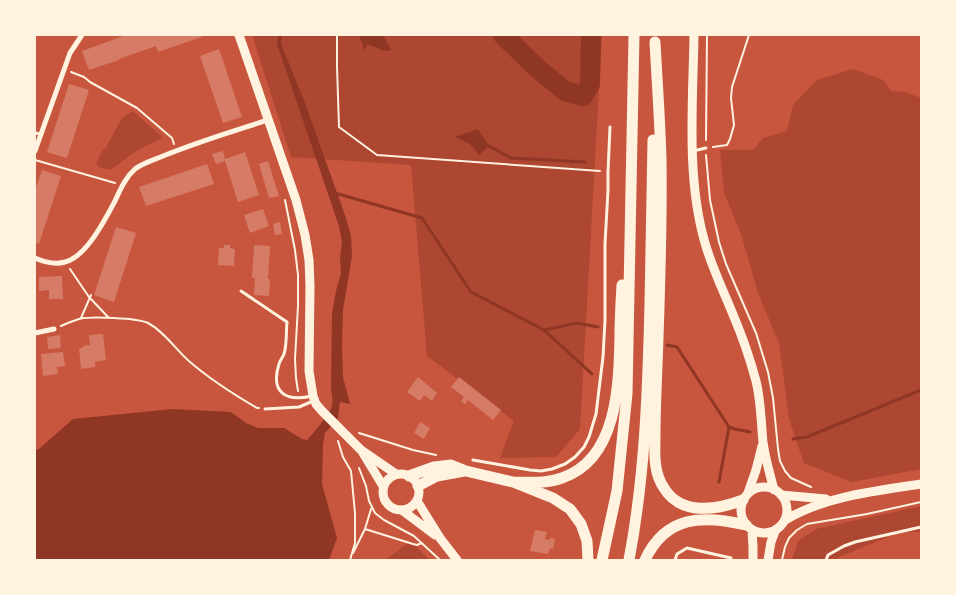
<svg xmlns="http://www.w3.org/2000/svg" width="956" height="595" viewBox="0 0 956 595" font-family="'Fira Sans',sans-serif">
  <rect width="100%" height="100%" fill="#c8553d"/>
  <path fill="#ae4732" d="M252,35h350l-22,394 -24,28 -56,1 14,-37 -87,-65 -16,-191 -120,-8z
    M853,69l30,11 8,11 15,1 15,6v371l-69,13 -48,-19 -15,-44 -10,-76 -21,-50 -17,-59 -17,-41 -4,-43h33l10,-12 24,-7 6,-26 24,-25z
    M133,111l30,27 -24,11 -29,21 -11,-3 -3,-4 7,-14h2l17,-31z
    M921,506v26l-19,-1 -65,27v2h-45l6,-19 18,-12z
    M411,541l18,19h-44z"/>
  <path fill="#8f3625" d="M278,35h4l-1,9 24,59 41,115 5,18 1,20 -9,54 -1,35 1,32 7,27 -10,-2 -2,16 -13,15 -2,11 -1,40 15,54 -8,22h-294v-110l4,-1 34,-30 100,-10 58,3 15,11 12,5h26l18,11 5,1c5,-5 24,-28 25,-34 1,-6 0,-11 -1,-17l1,-76 4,-22 5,-18 -1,-15 2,-16 -3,-16 -62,-182z
    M359,35h23l2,1 7,14 -7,1 -17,-7 -2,7z
    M478,129l11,17 -10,9 -9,-11 -15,-7z"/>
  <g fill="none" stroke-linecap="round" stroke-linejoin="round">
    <path stroke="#8f3625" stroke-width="3" d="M489,146l22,12 74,4
      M335,193l87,25 49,74 73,38 48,44
      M544,330l33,-7 21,4
      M667,345l10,2 52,80 -10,55
      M729,427l6,2 15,3
      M793,439l14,-2 114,-47"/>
    <path stroke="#8f3625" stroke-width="20" d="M503,35l35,34 27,22 18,5 7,-12 1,-49"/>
  </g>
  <path fill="#d67c66" d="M126,35h81l-49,17 -2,-6 -37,13v1l-30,10 -7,-19z
    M219,49l23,68 -19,6 -23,-67z
    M69,84l20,6 -22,68 -20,-6z
    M223,151l2,8 20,-7 14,43 -21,7 -13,-41 -9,3 -4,-10z
    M268,161l11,35 -10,2 -10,-34z
    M207,164l7,20 -68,22 -7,-19z
    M42,170l19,6 -22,68 -4,-1v-52z
    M263,209l6,17 -19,7 -6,-18z
    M280,222l2,12 -7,1 -2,-11z
    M116,227l20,6 -22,69 -20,-7z
    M224,245h6v3l5,1 -1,17 -16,-1 1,-17h5z
    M254,245l16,1 -2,33h2l-1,17 -15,-1 1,-17h-3z
    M62,276l1,23h-14v-9l-10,1v-14z
    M103,334l3,26 -11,2v5l-14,2 -2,-21h4v-2l7,-1 -1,-10z
    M60,335l1,13 -13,1 -1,-12z
    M63,352l2,14 -8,1 1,7 -15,2 -2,-22z
    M418,377l19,16 -5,8 -8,-6 -4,6 -13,-9z
    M459,377l42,33 -8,10 -25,-20 -3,4 -4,-3 3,-4 -13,-10z
    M420,422l10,6 -6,11 -10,-6z
    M535,530l12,2 -2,7 5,1v-2l5,1 -2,10 -3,-1 -2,6 -18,-3z"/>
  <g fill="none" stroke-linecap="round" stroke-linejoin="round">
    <path stroke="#fff3e0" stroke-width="2" d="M337,35v31l2,61 38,28 223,16
      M71,72l13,5 6,5 47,26 35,30 2,6
      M706,140l1,-105
      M713,147l14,-2 3,-6 4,-14 -3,-27 1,-11 17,-52
      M706,155l4,45 9,42 7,22 30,69 12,39 5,26 5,51 2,12 5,10 6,7 20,9
      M35,160l80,23
      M285,200l10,50 3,25v31l-3,53 1,19 2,13
      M70,269l19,28 20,21
      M81,318l10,-23
      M61,326c6,-3 12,-5 18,-7 11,-3 59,-1 69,4 17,9 28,27 42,39 21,18 43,32 67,46h2
      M359,433l54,17 23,5
      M338,441l5,16 8,14 4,42v30l-5,17
      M359,468l7,18 3,15 6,12 9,7 30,16 26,24
      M365,529l48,15 4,1 5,-2
      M353,553l12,-24 6,-20
      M782,560l3,-13 4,-9 8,-8 10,-6 60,-10 54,-12"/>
    <path stroke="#fff3e0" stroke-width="3" d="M35,133l6,1
      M693,151l13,-3
      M241,291l46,31c-1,10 0,23 -3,32 -1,3 -4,6 -5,10 -9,29 7,38 33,32
      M265,409l34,-2 14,-6
      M473,460l57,10 11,1 11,-2 13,-5 10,-7 9,-10 5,-10 7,-23 7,-57 2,-37v-76l3,-54v-18l2,-45
      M675,560l2,-6 10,-6 44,10 -1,2
      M826,560l2,-5 16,-9 11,-4 66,-15"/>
    <path stroke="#fff3e0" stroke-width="5" d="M35,151l35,-98 12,-18
      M35,258c9,4 20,7 30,4 21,-5 40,-42 50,-61 5,-11 10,-23 20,-32 8,-6 19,-9 28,-13 34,-14 70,-25 105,-36
      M35,333l19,-4"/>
    <path stroke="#fff3e0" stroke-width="9" d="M239,35l57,165 9,35 4,25 1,26 -1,85 4,25 3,8 6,7 39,39 35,24
      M694,35c-1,67 -8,143 11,208 7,25 19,49 29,74 9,21 16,42 22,64 5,20 5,41 7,61 2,16 7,32 11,48
      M363,453l20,33
      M383 492a18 18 0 1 1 36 0a18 18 0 1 1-36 0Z
      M741 510a23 23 0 1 1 46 0a23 23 0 1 1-46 0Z
      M748,493l8,-23 6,-24
      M781,495l45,4
      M417,501l23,37 17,22
      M403,511l32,24
      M785,520c41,-24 90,-29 136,-36
      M752,530l1,17v13
      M768,560l3,-18 5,-13"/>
    <path stroke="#fff3e0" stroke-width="11" d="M655,42c2,39 5,78 6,117 1,60 -1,120 -3,179 -1,33 -3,66 -3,99 0,10 -1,20 1,30 1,7 4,15 8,21 17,28 53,22 79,12
      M409,476l25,-9 17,-2 15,6 47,11 40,16 17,11 11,15 6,17 1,19
      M513,482c16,0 33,2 49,-4 56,-19 57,-94 58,-143 0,-16 1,-33 2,-50
      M418,486l19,-10 27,-5
      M602,560l15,-69 10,-97 7,-359
      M629,560c16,-84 19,-171 21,-257 1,-54 2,-108 3,-163
      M645,560c21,-45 58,-45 101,-35"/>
  </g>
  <rect width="956" height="595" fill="none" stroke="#fff3e0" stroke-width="72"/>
</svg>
